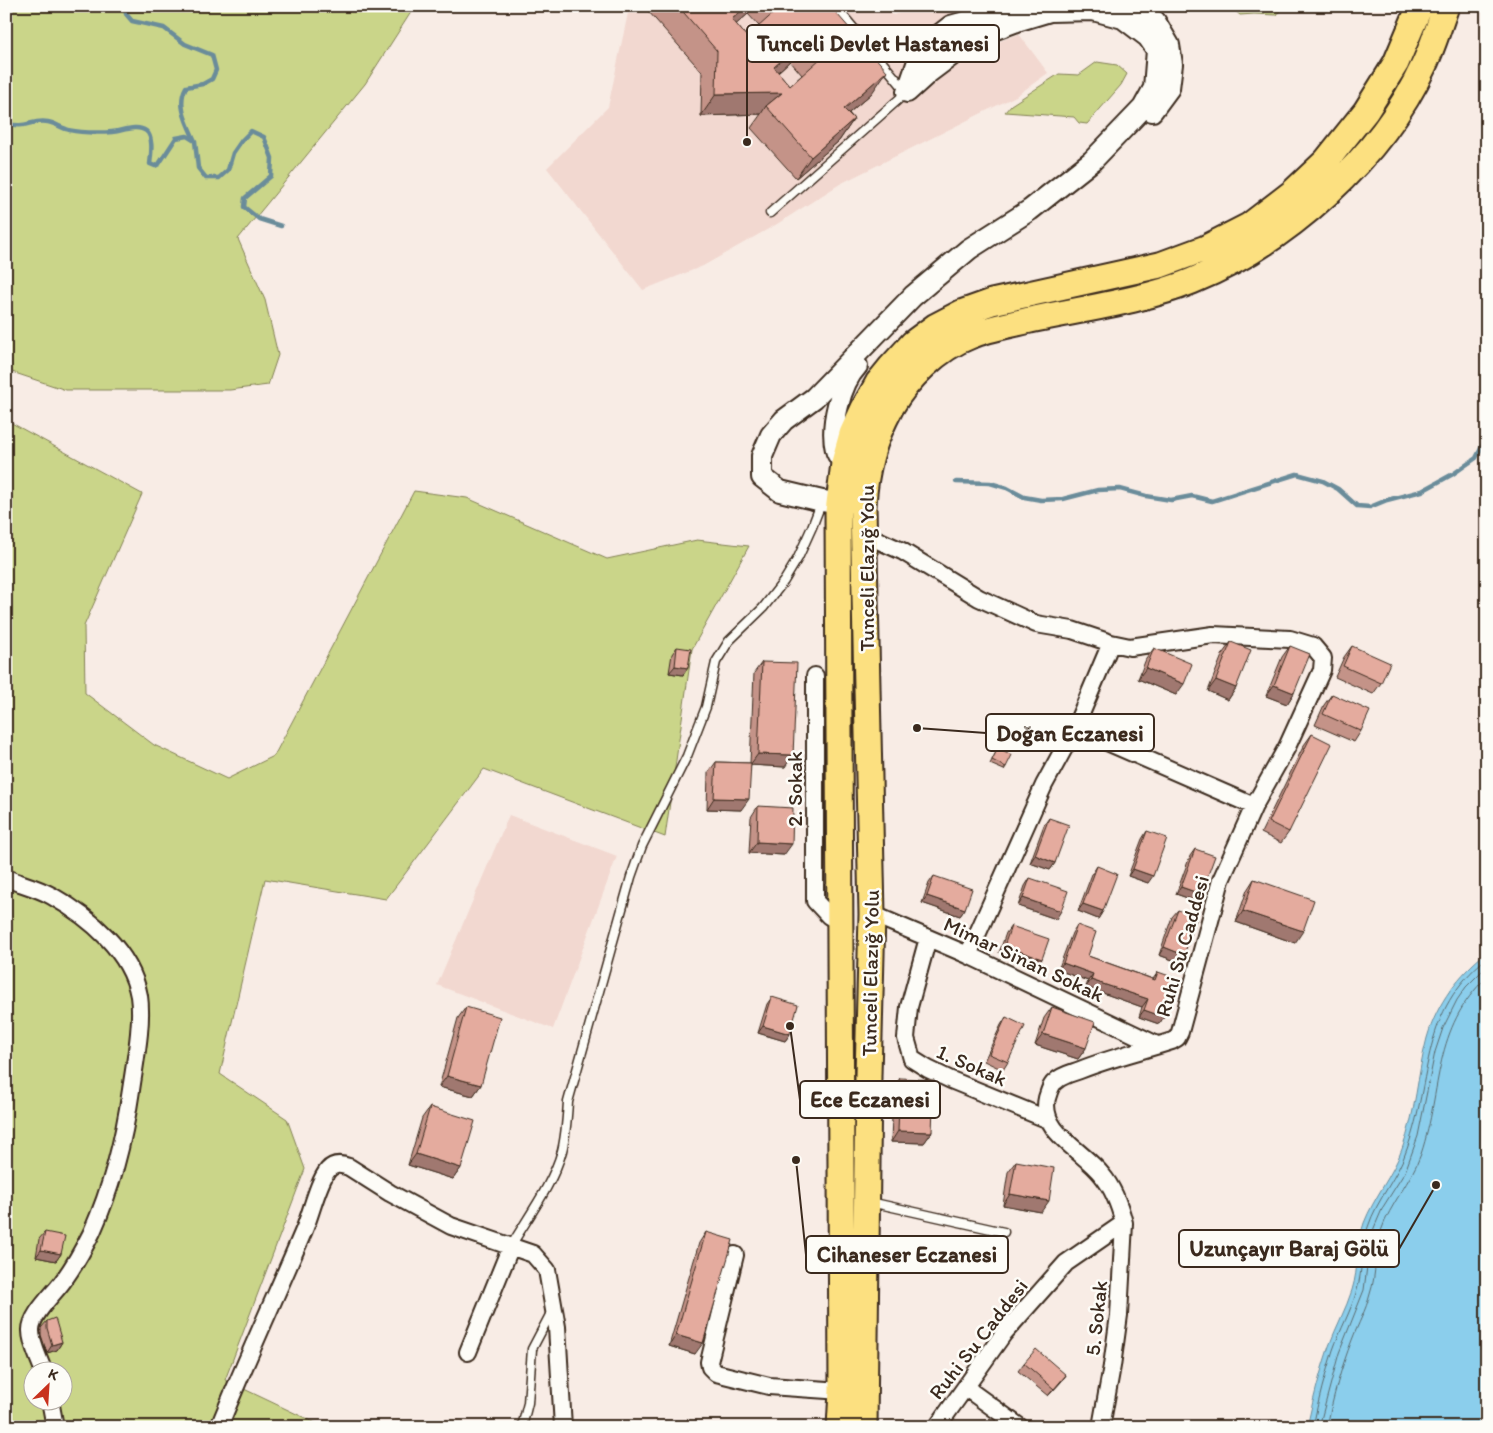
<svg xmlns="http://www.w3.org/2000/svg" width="1493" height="1433" viewBox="0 0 1493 1433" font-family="Itim,sans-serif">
  <rect width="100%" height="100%" fill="#f8ece5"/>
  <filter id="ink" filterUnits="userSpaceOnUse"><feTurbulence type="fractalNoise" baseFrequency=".02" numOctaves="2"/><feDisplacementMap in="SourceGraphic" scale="10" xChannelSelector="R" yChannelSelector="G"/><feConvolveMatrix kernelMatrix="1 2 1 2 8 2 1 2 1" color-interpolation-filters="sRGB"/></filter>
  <g filter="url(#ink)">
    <path fill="#f2d8d0" d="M636,6h249l8,9 27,-9h52l-27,12 24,35 50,-19 29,39 -32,23 -176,88 -63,40 -74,42 -60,24 -96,-122 61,-61 20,-94z
      M509,815l108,41 -64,173 -116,-44z"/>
    <path fill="#cad589" stroke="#828054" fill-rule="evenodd" d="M6,6h409l-50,78 -127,155 27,61 13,55 -10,30 -38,5h-164l-60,-20z
      M1235,6h48l-6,9 -23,-1 -14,1 -5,-4z
      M1097,62l20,3 10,9 -6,11 -34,39 -8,-1 -5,-6 -69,-5 6,-7 48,-31 20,1z
      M6,420l136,74 -58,132 1,67 69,52 73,34 47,-23 140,-265 53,7 140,61 90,-19 52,6 -57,103 -27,188 -181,-68 -98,130 -121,-20 -45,195 67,45 18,50 -80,211 99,47h-318zM32,1370h30v30h-30z"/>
    <path fill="#8bceec" stroke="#6b8c9a" d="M1487,952v475h-180c6,-27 13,-55 22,-81 7,-19 17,-37 23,-56 7,-22 4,-45 12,-67 10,-26 29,-48 38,-74 14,-36 15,-74 25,-111 10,-35 32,-64 60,-86z"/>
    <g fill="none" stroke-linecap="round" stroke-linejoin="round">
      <path stroke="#5b6c70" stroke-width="1" d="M1313,1427c5,-26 12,-52 20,-77 7,-20 18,-39 24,-60 6,-21 4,-42 11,-63 9,-28 30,-50 39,-78 26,-72 12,-137 80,-191
        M1319,1427l20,-74 25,-63 6,-47 4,-15 9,-21 22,-35 13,-36 17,-84 8,-24 14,-28 9,-13 21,-21
        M1327,1427c6,-30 14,-59 25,-87 6,-16 14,-30 18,-46 7,-20 4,-42 11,-63 9,-27 30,-49 40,-77 22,-66 11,-125 66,-177"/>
      <path stroke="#6b8c9a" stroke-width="4.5" d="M125,6l1,8 6,7 32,7 21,16 27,11 4,15 -4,9 -9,5 -17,3c-10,18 2,38 9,54
        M6,123c20,7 25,-4 42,-1 6,1 12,5 18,7 10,4 35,4 46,3 10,-1 25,-8 34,-1 8,6 5,24 4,33l5,2 4,-2 17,-26 11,-2 8,5 3,27 8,10h13l9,-8 5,-17 9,-13 9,-9 13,6 8,21 -1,18 -26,22 -1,9 15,12 22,7
        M956,482l34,1 17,5 17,9 17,3 22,-1 35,-9 22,-1 26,7 25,4 21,-4 20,5 85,-27 26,7 15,8 19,17 13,1 17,-7 35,-9 31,-17 23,-16 11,-21"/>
      <defs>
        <path id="service" d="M770,213l137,-121 -72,-86
          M870,1202l134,30
          M511,1246c17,-29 42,-62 51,-95 4,-16 5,-33 6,-49l63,-225 11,-31 45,-90 19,-49 10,-45 13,-21 34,-33 21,-27 14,-23 14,-31 10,-26
          M522,1427l6,-24 4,-54 20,-38"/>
        <path id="minor" d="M864,534l38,17 77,47 57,26 36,6 39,13 19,4 83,-12 77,4 23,7 10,12 -1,12 -35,77 -33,59 -33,74 -41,152 -3,6 -5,3c-31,10 -62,17 -92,29 -8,3 -18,5 -24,11 -5,3 -7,11 -9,17 -8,34 37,53 55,77 11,13 18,32 22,48l-5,92 -7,51 -11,61
          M815,676v225l14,15 11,6
          M1075,728l179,78
          M6,878c15,6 32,10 46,18 37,21 79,55 87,100 4,27 -4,66 -8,94 -7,49 -19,97 -39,142 -8,16 -18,34 -29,49 -9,13 -33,34 -32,50 0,13 8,27 12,39
          M872,914l96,41 189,90
          M928,938l-19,69 -3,31 6,21 16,10 23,11 98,40
          M968,955l76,-170 31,-57 36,-85
          M735,1255l-26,107 1,5 6,6 53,13 73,5
          M468,1352l43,-106
          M966,1388l54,39
          M50,1400l5,27
          M219,1427c27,-67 57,-131 85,-197 7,-16 14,-48 24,-60 6,-7 13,-6 21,-3l41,26 61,33 82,28 14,16 10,57 6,100
          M937,1427l67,-94 62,-70 58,-40"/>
        <path id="tertiary" d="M1128,6l27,15 14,24 3,19 -3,24 -17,23
          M908,90l9,-26 16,-24 18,-14 71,-20
          M844,463c-3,-4 -7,-8 -8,-13 -6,-24 4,-66 21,-84
          M838,503l-16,-2 -42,-10 -18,-14v-21l9,-21 13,-15 30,-22 99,-102 56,-47 61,-39 62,-49 51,-53 11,-20 3,-38 -9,-13 -25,-19 -30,-8 -43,1 -30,9 -35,13 -29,19 -28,21 -21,19"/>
        <path id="primary" d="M840,1427l2,-36 -4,-879 6,-49 8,-29 12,-26 14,-25 13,-16 22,-24 23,-17 25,-13 31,-11 168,-37 46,-17 43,-22 43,-33 34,-32 40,-50 30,-48 24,-57
          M864,1427l4,-351 4,-162 -9,-408c2,-37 10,-66 28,-99 16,-28 47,-59 79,-71 19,-8 40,-11 60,-16 52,-11 113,-19 162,-39 94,-38 189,-123 232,-216 9,-19 15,-39 22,-59"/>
      </defs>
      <use href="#service" stroke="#3b2a1e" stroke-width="11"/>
      <use href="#minor" stroke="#3b2a1e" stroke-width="20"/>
      <use href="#tertiary" stroke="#3b2a1e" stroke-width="24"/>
      <use href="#primary" stroke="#3b2a1e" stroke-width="29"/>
      <use href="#service" stroke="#fdfcf7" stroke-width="8"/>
      <use href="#minor" stroke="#fdfcf7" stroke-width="16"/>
      <use href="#tertiary" stroke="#fdfcf7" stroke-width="20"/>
      <use href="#primary" stroke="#fce080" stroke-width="25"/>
    </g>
    <path fill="#c49388" stroke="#3b2a1e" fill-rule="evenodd" d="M652,6h178l42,87 -23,20 5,6 -15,22 -43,37 -45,-50 10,-14 -60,2 1,-44 -54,-61zM748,14l11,12 -12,11 -11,-13zM790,61l12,14 -12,11 -12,-14z
      M1231,642l5,46 -8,12 -20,-9 15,-38z
      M1290,646l4,47 -7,11 -21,-8 16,-39z
      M1352,646l29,37 -8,11 -38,-17 9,-20z
      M677,647l6,28 -14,-2 3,-19z
      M1154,648l22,47 -38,-16 8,-20z
      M762,662l23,105 -34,-2 -10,45 -34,-1 1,-36 8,-11 34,1 4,-90z
      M1332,694l29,37 -7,11 -39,-17 9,-20z
      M1312,734l-23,98 -8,11 -20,-10 43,-88z
      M998,748l8,19 -2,3 -14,-6z
      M758,806l26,49 -35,-2 2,-36z
      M1049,818l6,45 -5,7 -20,-7 14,-38z
      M1147,831l1,52 -20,-7 14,-37z
      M1195,849l1,52 -20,-7 14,-38z
      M1097,866l6,45 -5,8 -20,-8 14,-37z
      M934,876l31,33 -5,7 -38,-13 7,-20z
      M1030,878l26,41 -38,-13 7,-20z
      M1254,879l41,64 -59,-21 11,-32z
      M1178,910l6,45 -6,7 -19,-7 13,-38z
      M1077,925l11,31 65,23 5,-7 6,45 -5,7 -20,-7 3,-10 -56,-20 2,-6 -30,-11 14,-37z
      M1011,926l26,40 -38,-13 7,-20z
      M772,997l18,37 -5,7 -27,-8 9,-29z
      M466,1007l15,78 -8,11 -34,-9 19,-69z
      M1052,1007l34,41 -8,11 -43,-14 9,-27z
      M1006,1017l2,45 -5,8 -19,-9 17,-36z
      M900,1078l32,54 -8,11 -33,-1 2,-53z
      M430,1107l31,61 -8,11 -45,-14 14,-47z
      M1016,1161l25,51 -38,-7 5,-33z
      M45,1232l16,22 -5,7 -20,-4 3,-18z
      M706,1232l-11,122 -26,-8 30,-103z
      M47,1321l15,21 -5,8 -10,3 -6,-18v-7z
      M1024,1363l42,12 -5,7 -13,14 -30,-25z"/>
    <path fill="#a0786f" stroke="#3b2a1e" d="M747,6h6l-5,8 -31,27 15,-22z
      M805,40l-15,21 -31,28 15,-22z
      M887,71l-15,22 -43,37 15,-21z
      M782,93l-16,13 -5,8 -60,2 15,-22z
      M854,119l-15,22 -43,37 15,-21z
      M675,666l13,2 -5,7 -14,-2z
      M1146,668l38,16 -8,11 -38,-16z
      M1216,680l20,8 -8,12 -20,-9z
      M1274,685l20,8 -7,11 -21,-8z
      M758,754l35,1 -8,12 -35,-2z
      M714,798l35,1 -8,11 -34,-1z
      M757,842l35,2 -8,11 -35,-2z
      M1035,855l20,8 -5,7 -20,-7z
      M1133,869l20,7 -5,7 -20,-7z
      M1181,887l20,7 -5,7 -20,-7z
      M927,896l38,13 -5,7 -38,-13z
      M1023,898l38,13 -5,8 -38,-13z
      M1083,904l20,7 -5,8 -20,-8z
      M1243,911l60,20 -8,12 -59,-21z
      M1004,946l38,13 -5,7 -38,-13z
      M1164,947l20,8 -6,7 -19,-7z
      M1063,963l30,11 -5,7 -30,-11z
      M1091,980l57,19 -6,8 -56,-20z
      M1144,1010l20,7 -5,7 -20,-7z
      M763,1026l27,8 -5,7 -27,-8z
      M1043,1034l43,14 -8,11 -43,-14z
      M447,1076l34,9 -8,11 -34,-9z
      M898,1131l34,1 -8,11 -33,-1z
      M416,1154l45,14 -8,11 -45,-14z
      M1010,1194l39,7 -8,11 -38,-7z
      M41,1250l20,4 -5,7 -20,-4z
      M676,1335l27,8 -8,11 -26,-8z
      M62,1342l-5,8 -10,3 5,-8z
      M1066,1375l-5,7 -13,14z"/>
    <path fill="#e4ab9e" stroke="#3b2a1e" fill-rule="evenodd" d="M678,6h69l-15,13 15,18 31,-28 -2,-3h54l57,65 -43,38 10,10 -43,38 -45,-51 16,-13 -66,1 1,-43zM805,40l16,18 -31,28 -16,-19z
      M1231,642l20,8 -15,38 -20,-8z
      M1290,646l20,8 -16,39 -20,-8z
      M1352,646l38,17 -9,20 -38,-17z
      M677,647l14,2 -3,19 -13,-2z
      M1154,648l38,16 -8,20 -38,-16z
      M762,662l35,1 -4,92 -35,-1z
      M1332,694l38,17 -9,20 -38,-17z
      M1312,734l20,10 -43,88 -20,-10z
      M998,748l14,7 -6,12 -14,-7z
      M716,762l35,1 -2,36 -35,-1z
      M758,806l35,2 -1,36 -35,-2z
      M1049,818l20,7 -14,38 -20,-8z
      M1147,831l20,7 -14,38 -20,-7z
      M1195,849l20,7 -14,38 -20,-7z
      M1097,866l20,8 -14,37 -20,-7z
      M934,876l38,13 -7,20 -38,-13z
      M1030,878l38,13 -7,20 -38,-13z
      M1254,879l60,21 -11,31 -60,-20z
      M1178,910l19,7 -13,38 -20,-8z
      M1077,925l19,7 -8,24 67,24 3,-8 20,7 -14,38 -20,-7 4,-11 -57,-19 2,-6 -30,-11z
      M1011,926l38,13 -7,20 -38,-13z
      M772,997l26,8 -8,29 -27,-8z
      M466,1007l34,10 -19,68 -34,-9z
      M1052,1007l43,15 -9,26 -43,-14z
      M1006,1017l19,9 -17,36 -19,-8z
      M900,1078l34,2 -2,52 -34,-1z
      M430,1107l45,14 -14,47 -45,-14z
      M1016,1161l38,7 -5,33 -39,-7z
      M45,1232l20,4 -4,18 -20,-4z
      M706,1232l27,8 -30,103 -27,-8z
      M55,1318l7,24 -10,3 -5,-17v-7z
      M1036,1349l30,26 -12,14 -30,-26z"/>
  </g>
  <g text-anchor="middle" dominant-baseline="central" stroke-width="5" stroke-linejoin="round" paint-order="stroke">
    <g font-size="21" fill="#3b2a1e" stroke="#fdfcf7">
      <text transform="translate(866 568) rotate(-90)">Tunceli Elazığ Yolu</text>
      <text transform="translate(794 789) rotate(-90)">2. Sokak</text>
      <text transform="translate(1182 946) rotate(-74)">Ruhi Su Caddesi</text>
      <text transform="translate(1024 959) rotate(25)">Mimar Sinan Sokak</text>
      <text transform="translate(870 973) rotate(-89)">Tunceli Elazığ Yolu</text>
      <text transform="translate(972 1065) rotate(24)">1. Sokak</text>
      <text transform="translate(1096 1318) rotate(-84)">5. Sokak</text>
      <text transform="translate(978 1339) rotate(-52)">Ruhi Su Caddesi</text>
    </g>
  </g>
  <path fill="none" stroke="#3b2a1e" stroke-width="2" d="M747 142L747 43M917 728L986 733M790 1026L800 1100M1436 1185L1399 1249M796 1160L806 1255"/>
  <g fill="#3b2a1e" stroke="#fdfcf7" stroke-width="2">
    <circle cx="747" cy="142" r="5"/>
    <circle cx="917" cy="728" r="5"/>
    <circle cx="790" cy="1026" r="5"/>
    <circle cx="1436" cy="1185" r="5"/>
    <circle cx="796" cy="1160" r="5"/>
  </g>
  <g fill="#fdfcf7" stroke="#3b2a1e" stroke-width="2">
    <rect x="747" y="25" width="252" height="37" rx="5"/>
    <rect x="986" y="714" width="168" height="37" rx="5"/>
    <rect x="800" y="1081" width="140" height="37" rx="5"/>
    <rect x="1179" y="1230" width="220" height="37" rx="5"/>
    <rect x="806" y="1236" width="202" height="37" rx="5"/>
  </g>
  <g font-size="22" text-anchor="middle" font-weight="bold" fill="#3b2a1e">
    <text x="873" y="51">Tunceli Devlet Hastanesi</text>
    <text x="1070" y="741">Doğan Eczanesi</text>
    <text x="870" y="1107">Ece Eczanesi</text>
    <text x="1289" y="1256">Uzunçayır Baraj Gölü</text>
    <text x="907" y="1262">Cihaneser Eczanesi</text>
  </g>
  <rect width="1493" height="1433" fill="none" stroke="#fdfcf7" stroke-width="25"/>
  <rect x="12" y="12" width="1468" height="1408" fill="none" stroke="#3b2a1e" stroke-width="2" filter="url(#ink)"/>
  <g transform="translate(48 1386) rotate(25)"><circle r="24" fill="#fdfcf7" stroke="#afa8a0"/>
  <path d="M0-4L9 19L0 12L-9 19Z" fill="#c8321e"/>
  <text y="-8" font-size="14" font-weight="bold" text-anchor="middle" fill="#3b2a1e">K</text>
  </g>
</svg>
